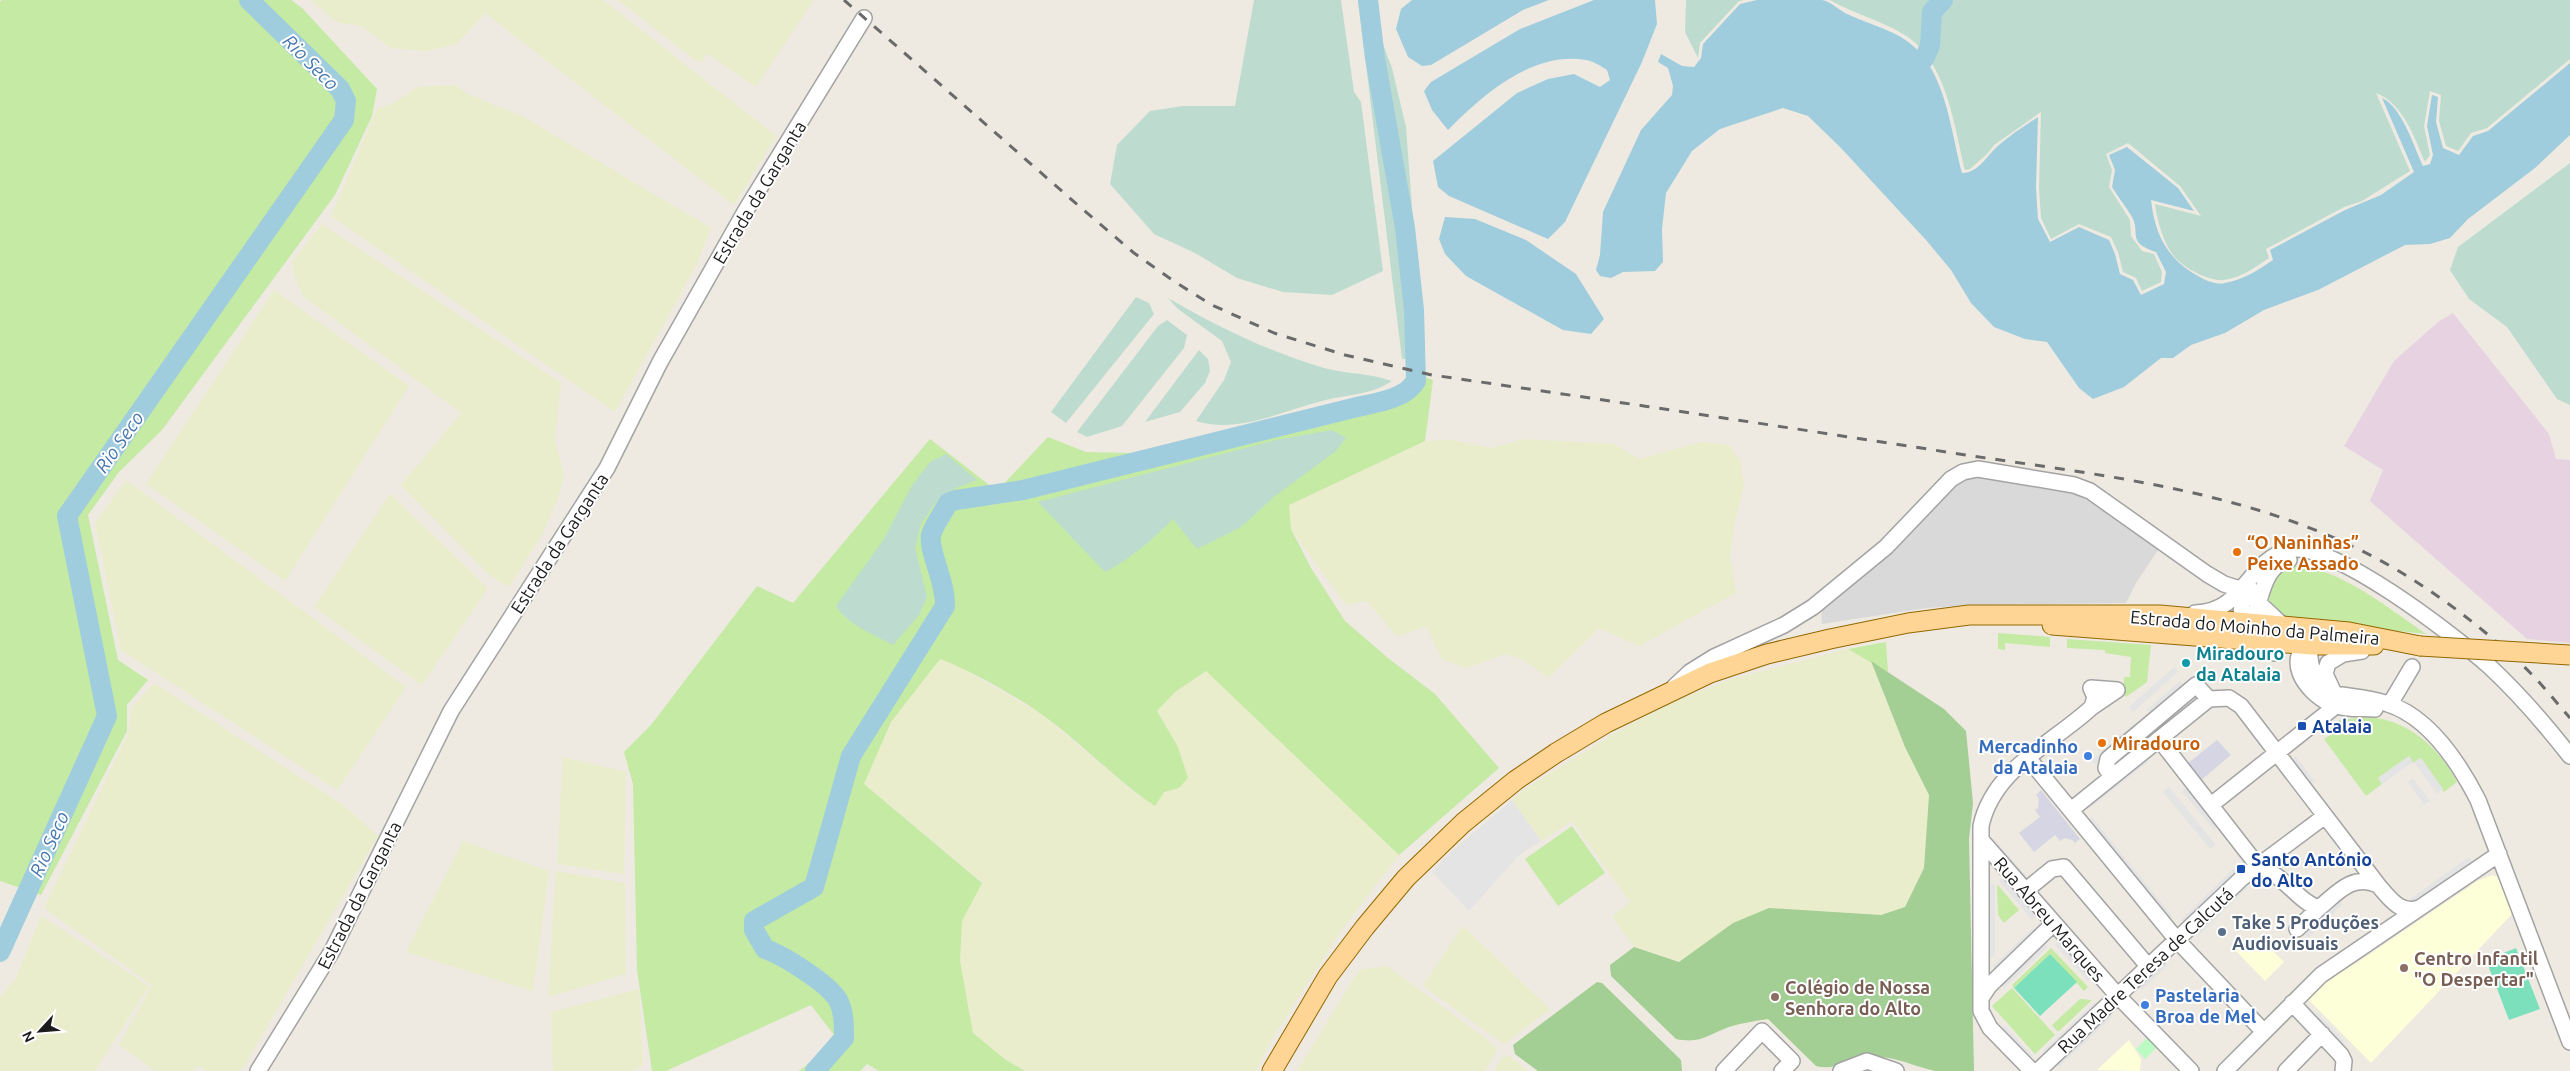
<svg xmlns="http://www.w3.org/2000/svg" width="2570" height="1071" viewBox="0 0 2570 1071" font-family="Ubuntu,sans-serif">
  <rect width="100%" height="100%" fill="#eeeae1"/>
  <path fill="#dad9d9" d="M1972,476l107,19 81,52 -24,36 -10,20 -154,2 -45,3 -105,16 -1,-17 132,-122z"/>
  <path fill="#e7d2e2" d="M2453,313l96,121 7,25 14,1v183l-43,-4 -157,-138 13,-31 -39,-24 50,-85 44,-39z"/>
  <path fill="#fdffd8" d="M2493,875l7,3 12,36 -141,149 -65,-66 15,-13 37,-22 121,-82z
    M2259,937l25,25 -19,19 -29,-30 7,-7z
    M2129,1040l12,19 -1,12 -43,-1z"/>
  <path fill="#eaedcb" d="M311,0h292l173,136 -42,69 -249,-192 -28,31 -31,7 -35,-3 -30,-22 -25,-4z
    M618,0h196l-58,87 -48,-33 -9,9z
    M454,85l16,10 54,22 187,111 -14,36 -82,148 -284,-196 46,-107 15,-5 25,-17z
    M322,224l239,159 -6,57 9,35 -6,23 -16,37 -33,52 -20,-12 -88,-90 60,-72 -158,-117 -9,-20 -2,-15z
    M274,290l135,96 -124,195 -139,-97z
    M1524,439l90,5 25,15 62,-17 28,3 11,16 4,25 -9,35 -5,35 6,37 -97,53 -40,-18 -51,50 -26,-19 -16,-5 -40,14 -24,-9 -16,-33 -29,11 -30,-36 -21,4 -55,-76 -2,-24 136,-64 27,-1 39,8z
    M126,480l280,207 -69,103 -216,-140 -26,-127z
    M390,494l98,94 -66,97 -108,-78z
    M1848,649l23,12 34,86 24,48 -5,73 -19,40 -24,7 -47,-1 -135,36 -20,12 -45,-15 -22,-31 18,-14 -58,-81 -31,20 -29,-41 11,-10 104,-64 53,-27 55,-21z
    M940,658l23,11 78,45 90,76 24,16 9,-14 15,-4 -1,-41 -21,-36 18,-19 31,-21 193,184 -59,77 -68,107 -16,32h-231l-19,-11 -33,-27 -13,-72 2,-40 20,-39 -118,-98 27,-62z
    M154,683l189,122 35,31 -137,235h-35l-8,-6 -5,6h-38l-36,-26 33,-60 -108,-77 85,-176 2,-24z
    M563,757l63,15 -2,102 -67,-10z
    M463,841l86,30 -16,120 -127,-39z
    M556,871l69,12 1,91 -78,23z
    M41,916l108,70 -54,85h-95v-74l15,-17z
    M1463,926l87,83 -46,35 -77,-55 -3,-5z
    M1387,966l106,78 4,7 -12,20h-188l62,-101z
    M639,989l4,77 -11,5h-79l-2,-59z
    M1509,1056l20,15h-35l8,-14z"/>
  <path fill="#c4eaa4" d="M2,0h289l11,8 75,81 -5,27 -37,79 -173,235 -43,42 -31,43 30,145 30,20 -21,25v26l-86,164 -41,-14v-879z
    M1410,372l23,8 -8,61 -136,64 2,24 20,39 34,53 43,37 47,36 64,74 -100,87 -193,-184 -31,21 -18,19 21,36 10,31 -9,10 -15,4 -9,14c-41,-27 -74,-64 -114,-92 -25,-18 -73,-45 -101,-55l-49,63 -27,62 118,99 -20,38 -2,40 13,72 33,27 19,11h-146l-12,-7 -7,7h-61l19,-15 16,-21 -23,-30 -145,66h-14l-15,-101 -4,-186 -9,-32 27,-27 106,-139 36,17 137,-164 67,52 51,-54 38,15 46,1 257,-54z
    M2290,566c43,-3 101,44 136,68l-133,-14 -13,-5 -11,-10c1,-18 5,-30 21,-39z
    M1998,633l52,4v10l-45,-4v7l-7,-1z
    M2067,639l84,6 -4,37 -21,15 -7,-14h5v-6h6l1,-20 -26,-4v-3l-38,-2z
    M1886,642l2,30 -40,-23z
    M2365,717c41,1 73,29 92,65l-13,10 -23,-34 -8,5 -4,-7 -31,22 4,6 -16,12 -42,-57 8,-5 -3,-8 11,-6z
    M1572,826l33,47 -47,33 -33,-47z
    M1997,884l22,26 -15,13 -6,-8z
    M2051,948l37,39 -4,4 -34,-37 -36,34 -2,-3z
    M2012,988l43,47 -20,19 -43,-48z
    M2080,999l12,1 -34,32 -6,-7z"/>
  <path fill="#a3ce94" d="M1871,661l73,48 22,22 7,72 -4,36 5,232c-13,0 -27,0 -39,0 -24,-5 -43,-17 -68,-14 -18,3 -34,14 -51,9l-48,-47c-13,2 -26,4 -39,8 -22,8 -28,17 -53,12l-65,-63 -1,-11 24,-18 45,15 54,-39 36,-15 112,7 24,-8 19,-39 5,-73 -24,-48z
    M1597,982l5,1 79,77 1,11h-144l-23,-17 -2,-9z"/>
  <path fill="#bddccf" d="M1254,0h87l13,92 7,10 22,169 -51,24 -49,-3 -46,-14 -42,-25 -41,-19 -44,-50 7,-39 33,-34 33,-5h52z
    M1358,0h21l-6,6 5,25 14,37 14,59 9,120 5,110 -18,2z
    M1686,0h58l-5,1 -39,42 -2,15 -13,-26z
    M1830,0h740v59l-83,69 -16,5 -13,18 -12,-5 -7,-25 2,-26 -11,-4 -6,35 6,29 -5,7c-11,-25 -22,-59 -49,-69l34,78 -48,30 -18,6 -78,42 3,9c-14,9 -28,20 -45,22 -15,2 -42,-13 -51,-25 -10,-13 -16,-35 -18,-51l46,12 -21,-30 -52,-43 -22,11 6,16 -3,17 21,33 1,16 11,15 12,3 8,18 -1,10 -19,9 -6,-13 -13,-6 -5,-20 -7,-15 -32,-13 -28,15 -10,-21 -2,-30 2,-76 -47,33 -7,9 -17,15 -5,1c-11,-45 -18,-110 -62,-136 -23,-14 -49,-20 -73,-34z
    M2570,163v242l-13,-6 -50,-72 -38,-28 -19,-29 8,-23z
    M1136,297l13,6 5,11 -88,109 -15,-11z
    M1168,298c52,30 99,53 156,70 23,6 46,5 68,13 -23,15 -45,13 -70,20 -40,10 -85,33 -126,20l28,-41 7,-18 -9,-21 -44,-32z
    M1167,320l20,15 -3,13 -62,78 -35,11 -10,-5 81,-106z
    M1199,350l9,9 2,12 -5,12 -25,29 -35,10z
    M1332,430l14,8 -10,13 -61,45 -34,31 -44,22 -24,-30c-21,21 -41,39 -68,53l-67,-70 238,-62z
    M946,454l31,26 -21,8 -18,11 -17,25 -6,24 12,49 -8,18 -26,30c-20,-11 -45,-20 -57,-39l48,-67 27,-52 19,-25z"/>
  <path fill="#bbfac3" d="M2150,1035l9,10 -14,14 -9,-10z"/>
  <path fill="#7ce0bd" d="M2516,948l24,61 -31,11 -23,-60z
    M2050,954l27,28 -37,34 -26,-28z"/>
  <path fill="#e4e4e4" d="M2174,667l4,5 -45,40 -4,-5z
    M2180,681l4,5 -33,28 -4,-4z
    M2194,693l4,5 -47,38 -4,-5z
    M2135,723l4,5 -44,37 -4,-5z
    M2296,756l19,26 -5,3 -18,-26z
    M2409,756l4,6 -31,22 -4,-6z
    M2144,757l4,5 -58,46 -4,-6z
    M2421,758l22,31 -6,5 -23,-32z
    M2413,778l17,23 -6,4 -16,-23z
    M2169,787l47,58 -6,4 -47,-57z
    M2187,787l32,39 -5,4 -32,-39z
    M1512,800l29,41 -23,15 -49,55 -37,-39 21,-22z
    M2092,817l80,99 -6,4 -79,-99z
    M1994,839l114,132 -4,4 -114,-132z
    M2469,857l5,6 -59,42 -5,-6z
    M2234,868l4,5 -53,52 -4,-5z
    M2004,877l33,39 -5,4 -33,-39z
    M2243,883l4,5 -50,49 -5,-5z
    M1987,884h8v73h-7z
    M2338,899l5,5 -35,34 -5,-6z
    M2033,928l4,5 -40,38 -4,-5z
    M2060,941l33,35 -5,5 -33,-36z
    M2043,942l5,5 -44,41 -5,-5z
    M2164,960l4,5 -26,25 -4,-4z
    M2095,1002l4,5 -51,49 -5,-5z
    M2106,1014l5,4 -52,49 -4,-5z
    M2318,1014l26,27 -4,4 -26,-26z
    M2005,1026l28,30 -5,5 -28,-30z"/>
  <path fill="#d6d5e3" d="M2217,740l14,15 -31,26 -13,-17z
    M2041,790l39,49 -5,4 -3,-3 -8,-2 -4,3 -5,-6 -21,17 -15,-19 21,-16 -5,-7 3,-2 1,-9 -3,-4z"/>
  <path fill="#9fcddd" d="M1412,0h137l-26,10 -92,55 -9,1 -14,-9 -12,-28 5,-20z
    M1594,0h61l2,24 -15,38 -77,160 -17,17 -99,-43 -11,-9 -5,-26 84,-68 31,-14 26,-5 26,13 10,-7 -3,-10c-6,-4 -14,-9 -21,-10 -54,-9 -103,35 -138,70l-16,-20 -8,-19 7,-9 89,-53z
    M1757,0c21,0 43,0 65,0 8,1 16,9 23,13 35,17 66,18 87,57 17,31 21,70 30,103 17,0 25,-18 37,-28 12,-10 25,-19 39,-28l-2,71 2,31 12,23 29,-15 30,13 6,14 5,20 13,6 8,15 23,-11 2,-12 -10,-20c-30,-10 -15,-18 -24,-35 -6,-10 -14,-20 -20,-30l3,-17 -6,-15 18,-8 51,41 16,23 -43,-11c4,36 17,60 49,77 6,4 18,8 25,6 18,-3 33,-13 48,-23l-3,-10 75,-40 36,-15 33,-23 -32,-74c20,9 32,49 41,68l7,-2 3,-9 -6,-29 5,-31 6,2 -2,25 7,26 16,7 14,-19 15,-5 82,-68v72l-35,33 -67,51 -18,19 -20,6 -25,1 -87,45 -54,20 -39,23 -34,12 -18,13h-12l-37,29 -31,12 -14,-11 -32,-46 -22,-3 -31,-12 -23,-24 -20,-33 -25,-30 -85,-92 -33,-32 -25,-8 -63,21 -28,22 -26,42 -4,36 1,33 -8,9 -32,1 -12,6 -11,-2 -4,-6 4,-15 3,-43 38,-82 31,-35 1,-9 -5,-18 -10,-6 3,-8 21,12 12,1 7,-9 2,-14 37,-40z
    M1445,217l30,2 51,21 50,34 28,45 -13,15 -28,-4 -97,-54 -21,-22 -6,-15z"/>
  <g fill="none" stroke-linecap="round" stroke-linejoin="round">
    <path stroke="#9fcddd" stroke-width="20" d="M1924,59l6,-13 2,-34 11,-12
      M0,952l107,-236 -40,-200 277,-396 2,-19 -6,-12 -91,-89
      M815,1071l29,-33c0,-13 0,-27 -6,-38 -9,-16 -55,-45 -73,-51l-11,-19v-9l60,-34 37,-131 94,-150c1,-24 -17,-55 -14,-71 3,-10 12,-22 17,-32l8,-3 67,-10 330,-82c20,-5 52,-8 63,-27l-2,-71 -9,-82 -30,-170 -7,-58"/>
    <defs>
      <path id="minor" d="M2249,587c-19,34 0,44 25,66
        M2256,611c6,-18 10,-47 33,-51
        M2195,613c50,-1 51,-52 94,-63 42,-11 167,87 200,116 29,27 56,58 81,90
        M2313,640c-31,18 -8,51 16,63 14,7 31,5 46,6
        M1674,687l16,-15 24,-15 70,-32 29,-18 73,-60 65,-68 12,-7 15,-3 96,16 16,6 117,83 17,10 22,7 33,31 22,14 8,14 2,15 8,18 16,11c18,3 36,4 53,10 41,13 71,59 90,96l92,242
        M2091,688l26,2 -25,17
        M2333,691l-8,-17 3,-11 15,-9 19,-3
        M2390,704l22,-37
        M2159,739l99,127c27,9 41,37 61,42 18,-15 34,-35 59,-23
        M2028,758l149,182 87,92
        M2112,777l-6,-9 2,-9 88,-74 13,14
        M2211,805l131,-104
        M2071,810l138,-111 20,-1 12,8 137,179c11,13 23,30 41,23
        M1982,841l136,155 73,75
        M2025,891l27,-22 12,-2 84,99
        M2297,929l22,-21
        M1981,998l8,-12 64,-62
        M2292,1003l49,52 3,6 -1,10
        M258,1071l74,-120 119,-240 156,-243 53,-106 86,-152 118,-192
        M1724,1071l38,-40 30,30 -10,10
        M1841,1071l26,-10 29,10
        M2032,1071l-42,-43 -9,-17v-185c12,-57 71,-82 111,-119l3,-10 -4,-9
        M2038,1071l204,-193 83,-62
        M2225,1071l96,-96 178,-121
        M2286,1071l36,-37"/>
      <path id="major" d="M2052,625l260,20h62
        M1272,1071l56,-95 37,-49 41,-49 57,-55 53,-43 40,-27 50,-30 104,-50 57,-19 63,-15 78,-16 61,-8h191l189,17 71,14"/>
    </defs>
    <use href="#minor" stroke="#a3a3a3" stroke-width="18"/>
    <use href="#major" stroke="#936800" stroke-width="21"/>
    <use href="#minor" stroke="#fff" stroke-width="15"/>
    <use href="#major" stroke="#fed595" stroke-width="19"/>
    <path stroke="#6a6a6a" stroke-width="3" stroke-dasharray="10 10" stroke-linecap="butt" d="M844,0l236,207 54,46 41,29 37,23 62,28 71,22 87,20c174,25 347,51 521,78 136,21 277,34 403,95 60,29 116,70 165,116 18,16 33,36 49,54"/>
    <defs>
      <path id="major-bridge" d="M2420,646l150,9"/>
    </defs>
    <use href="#major-bridge" stroke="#936800" stroke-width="21" stroke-linecap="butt"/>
    <use href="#major-bridge" stroke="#fed595" stroke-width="19"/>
  </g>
  <g fill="#e8710a" stroke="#fff" stroke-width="2">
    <circle cx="2237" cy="552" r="5"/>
    <circle cx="2102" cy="743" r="5"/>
  </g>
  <circle fill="#0f9aa8" stroke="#fff" stroke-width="2" cx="2186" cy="663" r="5"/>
  <g fill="#1a4fb4" stroke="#fff" stroke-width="2">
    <rect x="2297" y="721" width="10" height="10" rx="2.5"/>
    <rect x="2236" y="864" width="10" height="10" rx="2.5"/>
  </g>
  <g fill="#3f7fe0" stroke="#fff" stroke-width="2">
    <circle cx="2088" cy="756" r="5"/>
    <circle cx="2145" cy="1005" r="5"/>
  </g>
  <circle fill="#5c6f8a" stroke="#fff" stroke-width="2" cx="2222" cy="932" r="5"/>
  <g fill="#8d6e63" stroke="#fff" stroke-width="2">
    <circle cx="2404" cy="968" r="5"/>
    <circle cx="1775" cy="997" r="5"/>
  </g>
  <g text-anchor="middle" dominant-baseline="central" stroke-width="4" stroke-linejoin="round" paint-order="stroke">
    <g font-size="18" fill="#1c1c1c" stroke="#fff">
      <text transform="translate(759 192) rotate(-59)">Estrada da Garganta</text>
      <text transform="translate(559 543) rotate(-57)">Estrada da Garganta</text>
      <text transform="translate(2255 627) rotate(5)">Estrada do Moinho da Palmeira</text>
      <text transform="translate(359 895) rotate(-63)">Estrada da Garganta</text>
      <text transform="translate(2050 919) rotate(49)">Rua Abreu Marques</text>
      <text transform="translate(2145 970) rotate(-43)">Rua Madre Teresa de Calcutá</text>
    </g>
    <g font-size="18" font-weight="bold" fill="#c56008" stroke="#fff" text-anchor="start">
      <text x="2247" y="542">“O Naninhas”<tspan x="2247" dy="21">Peixe Assado</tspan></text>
      <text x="2112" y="743">Miradouro</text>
    </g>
    <g font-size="18" font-weight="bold" fill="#0d838f" stroke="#fff" text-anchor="start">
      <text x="2196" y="653">Miradouro<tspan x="2196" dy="21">da Atalaia</tspan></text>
    </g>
    <g font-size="18" font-weight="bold" fill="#164399" stroke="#fff" text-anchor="start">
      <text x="2312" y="726">Atalaia</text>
      <text x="2251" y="859">Santo António<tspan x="2251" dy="21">do Alto</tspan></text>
    </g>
    <g font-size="18" font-weight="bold" fill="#366cbe" stroke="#fff" text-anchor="end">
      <text x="2078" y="746">Mercadinho<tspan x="2078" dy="21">da Atalaia</tspan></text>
      <text x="2155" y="995" text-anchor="start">Pastelaria<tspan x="2155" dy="21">Broa de Mel</tspan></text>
    </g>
    <g font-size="18" font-weight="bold" fill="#4e5e75" stroke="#fff" text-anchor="start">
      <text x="2232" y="922">Take 5 Produções<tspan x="2232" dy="21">Audiovisuais</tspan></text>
    </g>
    <g font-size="18" font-weight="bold" fill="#785e54" stroke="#fff" text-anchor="start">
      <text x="2414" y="958">Centro Infantil<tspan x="2414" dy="21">"O Despertar"</tspan></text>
      <text x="1785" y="987">Colégio de Nossa<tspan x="1785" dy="21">Senhora do Alto</tspan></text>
    </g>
    <g font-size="19" font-style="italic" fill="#4776ad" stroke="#fff">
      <text transform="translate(311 62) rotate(45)">Rio Seco</text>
      <text transform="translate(119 442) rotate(-55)">Rio Seco</text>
      <text transform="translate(49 844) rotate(-66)">Rio Seco</text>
    </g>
  </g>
  <g transform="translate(40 1031) rotate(244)" stroke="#ffffff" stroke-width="4" paint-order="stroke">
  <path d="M0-4L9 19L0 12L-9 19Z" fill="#1c1c1c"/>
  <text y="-8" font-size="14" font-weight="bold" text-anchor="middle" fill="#1c1c1c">N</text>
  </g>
</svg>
